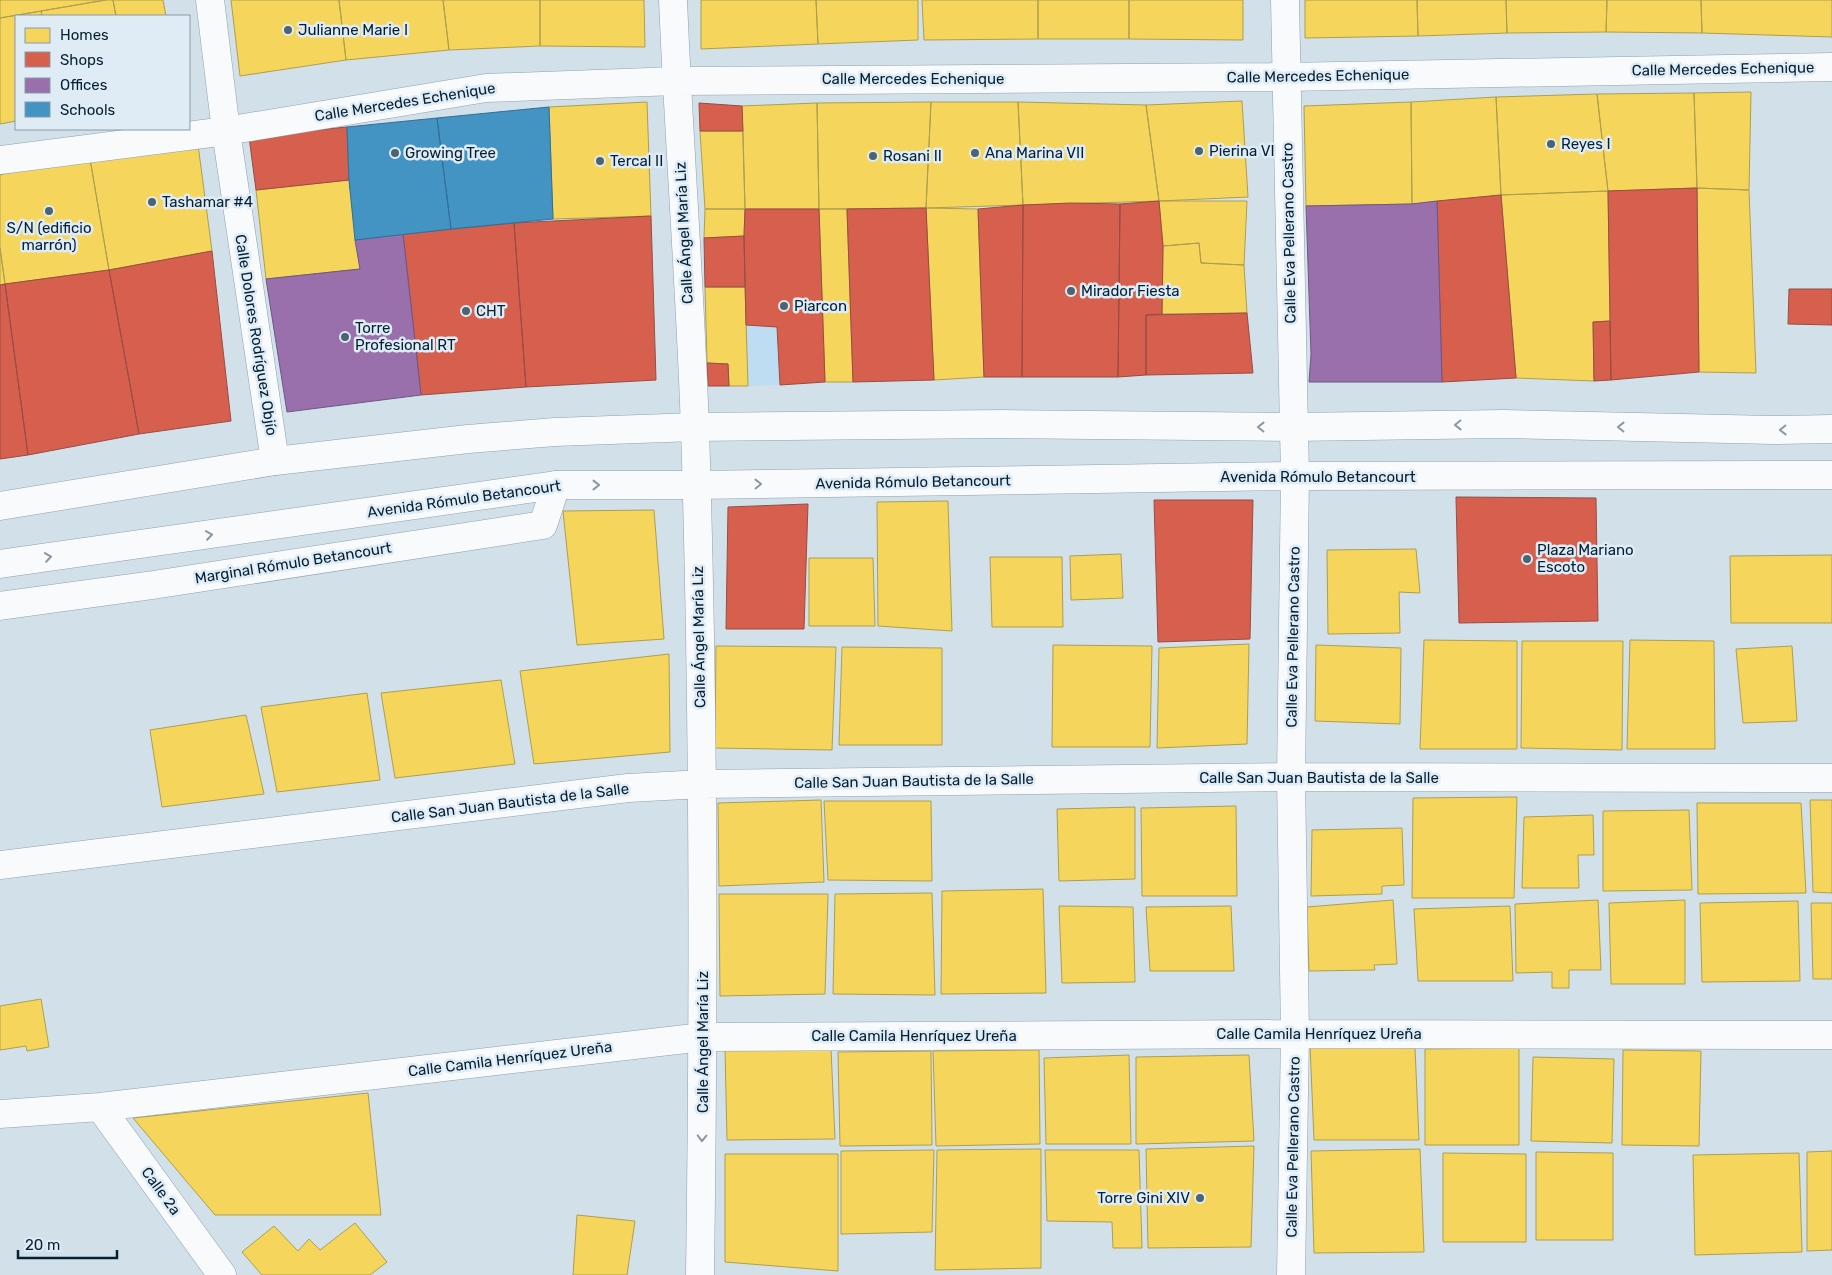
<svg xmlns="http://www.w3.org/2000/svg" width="1832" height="1275" viewBox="0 0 1832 1275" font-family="Rubik,sans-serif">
  <rect width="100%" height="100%" fill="#d2e0ea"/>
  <path fill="#bedcf2" d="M746,325l31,2 3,58 -32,1z"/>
  <path fill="#f6d55c" stroke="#ad9f4f" d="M0,0h106l-106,18z
    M105,0h8l3,16h-74l-1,-5z
    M113,0h50l3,16h-50z
    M231,0h108l7,60 -106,16z
    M339,0h104l6,50 -103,10z
    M443,0h97v46l-91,4z
    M540,0h104l1,47 -105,-1z
    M701,0h115l2,44 -117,5z
    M816,0h102v40l-100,4z
    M922,0h116v39l-114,1z
    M1038,0h91v39h-91z
    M1129,0h114v40l-114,-1z
    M1305,0h112l1,36 -113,2z
    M1417,0h89l1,33 -89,3z
    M1506,0h101l-1,32 -99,1z
    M1607,0h94l1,33 -96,-1z
    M1701,0h131v37l-130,-4z
    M41,11l1,5h-26v105l-16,3v-106z
    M1751,92l-2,98 -52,-2 -3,-95z
    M1694,93l3,95 -89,3 -11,-97z
    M1597,94l11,97 -107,4 -5,-98z
    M1496,97l5,98 -89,9 -1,-102z
    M1242,101l6,96 -89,4 -13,-96z
    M647,102l4,114 -98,3 -4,-112z
    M931,102l-5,106 -107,1 -2,-106z
    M931,102h87l5,103 -97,3z
    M1018,102l128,3 13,96 -136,4z
    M1411,102l1,102 -106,2 -2,-100z
    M817,103l2,106h-74l-3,-103z
    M700,131h43l2,78h-40z
    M197,137l15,114 -103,19 -20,-117z
    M89,153l20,117 -104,14 -5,-36v-73z
    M349,180l11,89 -94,10 -10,-89z
    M1697,188l52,2 7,183 -57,-1z
    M1608,191l2,130 -17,1 1,59 -78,-3 -15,-183z
    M1159,201h88l-3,64 -43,-2 -2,-20 -36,3z
    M926,208l52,1 6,168 -50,3z
    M705,209h40l-1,27 -40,2z
    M819,209h28l6,173h-28z
    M1199,243l2,20 43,2 3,48 -85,1 1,-68z
    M0,248l5,36 -5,1z
    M705,287h40l3,99h-19l-1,-22 -21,-1z
    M948,501l4,130 -74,-5 -1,-124z
    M654,510l10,129 -87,6 -14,-134z
    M1416,549l4,44 -21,-1 1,41 -72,1 -1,-84z
    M1121,554l2,44 -52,2 -1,-44z
    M1832,555v68h-101l-1,-67z
    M990,557h72l1,70h-71z
    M809,558h64l2,68h-66z
    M1424,640l93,1v108h-97z
    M1630,640l84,1 1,108h-88z
    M1522,641h101l-1,109 -101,-2z
    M1249,644l-2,100 -90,4 2,-100z
    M1053,645l99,1 -2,101h-98z
    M1316,645l85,3 -1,76 -85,-3z
    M716,646l120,1 -4,103 -117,-2z
    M1792,646l5,75 -54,2 -7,-74z
    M842,647l100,1v97h-103z
    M669,654l1,98 -136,12 -14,-93z
    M501,680l14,84 -120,14 -14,-85z
    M367,693l13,87 -103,12 -16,-85z
    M246,715l18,79 -102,13 -12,-77z
    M1517,797l-3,101h-102l1,-100z
    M821,800l3,82 -105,4 -1,-83z
    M1810,800h22v93l-19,-1z
    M824,801h107l1,80 -104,-1z
    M1697,803h104l5,90 -108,1z
    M1236,806l1,90h-95l-1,-88z
    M1135,807v72l-76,2 -2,-72z
    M1689,810l3,80 -89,1v-80z
    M1593,815l1,40h-16l1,33h-57l2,-71z
    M1402,828l2,57 -22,1v8l-71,2 1,-66z
    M1043,889l3,104 -105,1 1,-103z
    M932,893l3,102 -102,-1 2,-100z
    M719,894h109l-3,100 -105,2z
    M1393,900l4,64 -23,1 1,5 -66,1 -2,-64z
    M1598,900l3,70h-32v18h-17v-16l-36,1 -1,-69z
    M1685,900v84h-74l-2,-81z
    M1798,901l2,80 -98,1 -2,-79z
    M1811,903h21v76h-19z
    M1059,906l74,1 2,75 -73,1z
    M1231,906l3,65h-84l-4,-64z
    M1510,906l3,75h-95l-4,-72z
    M41,999l8,48 -22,4 -1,-5 -26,4v-44z
    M1310,1045l105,3 4,92h-105z
    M1519,1048v97h-94v-96z
    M831,1049l4,90 -108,1 -2,-90z
    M1039,1050l1,94 -104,2 -3,-95z
    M1623,1050l78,1 -2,95 -77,-1z
    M931,1051l1,94 -92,1 -2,-94z
    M1129,1055l2,89h-85l-2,-86z
    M1249,1055l5,86 -118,3v-87z
    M1533,1057l81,2 -2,84 -81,-2z
    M368,1093l13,122h-166l-82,-97z
    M1254,1146l-3,101 -103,1 -2,-99z
    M1041,1149v119l-106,2 2,-120z
    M1420,1149l4,103 -110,1 -3,-102z
    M934,1150l-2,82 -91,2v-83z
    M1045,1150h94l3,98h-29l-1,-26 -65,-1z
    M1832,1151v99l-25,1v-99z
    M1536,1152l77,1v87h-77z
    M1443,1153l83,1v88h-83z
    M1799,1153l3,99 -107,3 -2,-100z
    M725,1154h113v117l-113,-9z
    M577,1215l58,6 -8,54h-54z
    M355,1223l32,39 -17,13h-108l-20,-23 32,-26 24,25 11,-12 11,11z"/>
  <path fill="#d6604d" stroke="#974d45" d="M699,103l43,3 1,25h-43z
    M347,127l2,53 -93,10 -7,-53z
    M1697,188l2,184 -88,8 -3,-189z
    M1501,195l15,183 -74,4 -5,-181z
    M1159,201l4,45 -1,68 -16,1v60l-28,2 2,-173z
    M1071,203l49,1 -2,173h-96l1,-172z
    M1023,205l-1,172h-38l-6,-168z
    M926,208l8,172 -81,2 -6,-173z
    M745,209h74l6,173 -45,3 -3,-58 -31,-2 -2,-89z
    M651,216l5,164 -130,7 -12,-164z
    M514,223l12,164 -105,8 -18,-161z
    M744,236l1,51h-40l-1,-49z
    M212,251l19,170 -92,13 -30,-164z
    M109,270l30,164 -111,21 -23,-171z
    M5,284l23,171 -28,4v-174z
    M1789,289h43v36l-44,-1z
    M1247,313l6,60 -107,2v-60z
    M1610,321l1,59 -17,1 -1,-59z
    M707,363l21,1 1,22h-21z
    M1456,497l140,1 2,123 -139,2z
    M1154,500h99l-3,139 -92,3z
    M808,504l-4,125h-78l2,-122z"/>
  <path fill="#9970ab" stroke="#6c5887" d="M1437,201l5,181h-133l2,-28 -5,-148 106,-2z
    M403,234l18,161 -134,17 -21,-133 94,-10 -5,-29z"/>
  <path fill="#4393c3" stroke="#307098" d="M549,107l4,112 -102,10 -14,-111z
    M437,118l14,111 -96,11 -6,-60 -2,-53z"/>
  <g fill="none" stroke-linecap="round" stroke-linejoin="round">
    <defs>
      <path id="street" d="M210,0l16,131 49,330
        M673,0c6,143 17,286 22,429 9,282 9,564 5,846
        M1285,0l10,476 -4,301 4,257 -4,241
        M0,160l226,-29 260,-43 190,-7 609,-4 547,-10
        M0,606l153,-21 390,-60 13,-40
        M0,865l628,-77 75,-4 588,-7 541,1
        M100,1107l122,168
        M0,1114l100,-7 603,-70 592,-3 537,1"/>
      <path id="secondary" d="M0,506l275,-45 193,-22 87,-7 140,-5 308,-3 291,3 210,-3 269,6 59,-1
        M0,564l556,-79h140l599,-9 537,-1"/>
    </defs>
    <use href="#street" stroke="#8ea1ae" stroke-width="29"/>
    <use href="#secondary" stroke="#8ea1ae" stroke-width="29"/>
    <use href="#street" stroke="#f8fafc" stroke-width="28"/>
    <use href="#secondary" stroke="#f8fafc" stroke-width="28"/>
  </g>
  <defs><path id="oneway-chevron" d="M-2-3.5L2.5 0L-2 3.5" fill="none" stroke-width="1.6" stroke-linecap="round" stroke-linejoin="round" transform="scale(1.25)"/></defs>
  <g stroke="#8a98a1">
    <use href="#oneway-chevron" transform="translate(1458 425) rotate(179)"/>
    <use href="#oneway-chevron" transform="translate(1261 427) rotate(-179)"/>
    <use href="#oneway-chevron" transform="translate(1621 427) rotate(-179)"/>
    <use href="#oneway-chevron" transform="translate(1783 430) rotate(179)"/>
    <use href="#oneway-chevron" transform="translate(758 484) rotate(-1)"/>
    <use href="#oneway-chevron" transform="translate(596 485)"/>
    <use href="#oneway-chevron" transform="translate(209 535) rotate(-8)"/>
    <use href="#oneway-chevron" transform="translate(48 557) rotate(-8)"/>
    <use href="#oneway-chevron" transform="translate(702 1138) rotate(91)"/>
  </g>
  <g fill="#4c6372" stroke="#dfecf6" stroke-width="2">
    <circle cx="288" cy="30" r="5"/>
    <circle cx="1551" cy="144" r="5"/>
    <circle cx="1199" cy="151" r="5"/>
    <circle cx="395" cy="153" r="5"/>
    <circle cx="975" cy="153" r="5"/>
    <circle cx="873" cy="156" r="5"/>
    <circle cx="600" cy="161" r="5"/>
    <circle cx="152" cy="202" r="5"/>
    <circle cx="49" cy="211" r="5"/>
    <circle cx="1071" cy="291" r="5"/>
    <circle cx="784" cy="306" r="5"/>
    <circle cx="466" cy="311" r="5"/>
    <circle cx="345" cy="337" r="5"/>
    <circle cx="1527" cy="559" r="5"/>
    <circle cx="1200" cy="1198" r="5"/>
  </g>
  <g text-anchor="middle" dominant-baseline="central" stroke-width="5" stroke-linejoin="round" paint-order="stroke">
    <g font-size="15" fill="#042032" stroke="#dfecf6" text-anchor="start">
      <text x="298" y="30">Julianne Marie I</text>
      <text x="1561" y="144">Reyes I</text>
      <text x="1209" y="151">Pierina VI</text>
      <text x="405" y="153">Growing Tree</text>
      <text x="985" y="153">Ana Marina VII</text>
      <text x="883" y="156">Rosani II</text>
      <text x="610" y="161">Tercal II</text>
      <text x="162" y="202">Tashamar #4</text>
      <text x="49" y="228" text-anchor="middle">S/N (edificio<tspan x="49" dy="17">marrón)</tspan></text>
      <text x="1081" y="291">Mirador Fiesta</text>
      <text x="794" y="306">Piarcon</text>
      <text x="476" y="311">CHT</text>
      <text x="355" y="328">Torre<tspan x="355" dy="17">Profesional RT</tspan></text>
      <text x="1537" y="550">Plaza Mariano<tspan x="1537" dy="17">Escoto</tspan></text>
      <text x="1190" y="1198" text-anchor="end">Torre Gini XIV</text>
    </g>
    <g font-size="15" fill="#042032" stroke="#dfecf6">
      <text transform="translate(1723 69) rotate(-1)">Calle Mercedes Echenique</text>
      <text transform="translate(1318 76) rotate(-1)">Calle Mercedes Echenique</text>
      <text x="913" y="79">Calle Mercedes Echenique</text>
      <text transform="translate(405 102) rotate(-9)">Calle Mercedes Echenique</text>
      <text transform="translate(684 233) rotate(-93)">Calle Ángel María Liz</text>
      <text transform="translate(1289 233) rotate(-91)">Calle Eva Pellerano Castro</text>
      <text transform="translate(256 335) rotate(81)">Calle Dolores Rodríguez Objío</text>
      <text x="1318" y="477">Avenida Rómulo Betancourt</text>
      <text transform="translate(913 482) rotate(-1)">Avenida Rómulo Betancourt</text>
      <text transform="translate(464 499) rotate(-8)">Avenida Rómulo Betancourt</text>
      <text transform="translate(293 563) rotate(-9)">Marginal Rómulo Betancourt</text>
      <text transform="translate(699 637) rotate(-91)">Calle Ángel María Liz</text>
      <text transform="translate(1293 637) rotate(-89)">Calle Eva Pellerano Castro</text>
      <text x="1319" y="778">Calle San Juan Bautista de la Salle</text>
      <text transform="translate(914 781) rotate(-1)">Calle San Juan Bautista de la Salle</text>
      <text transform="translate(510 803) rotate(-7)">Calle San Juan Bautista de la Salle</text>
      <text x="1319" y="1034">Calle Camila Henríquez Ureña</text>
      <text x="914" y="1036">Calle Camila Henríquez Ureña</text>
      <text transform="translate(703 1042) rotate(-90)">Calle Ángel María Liz</text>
      <text transform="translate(510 1059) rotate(-7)">Calle Camila Henríquez Ureña</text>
      <text transform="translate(1293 1147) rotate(-89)">Calle Eva Pellerano Castro</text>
      <text transform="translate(161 1191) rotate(54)">Calle 2a</text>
    </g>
  </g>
  <rect x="15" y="15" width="175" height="115" fill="#dfecf6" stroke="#879aa8"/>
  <rect x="25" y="28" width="25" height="15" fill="#f6d55c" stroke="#879aa8"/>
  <text x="60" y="40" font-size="15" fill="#042032">Homes</text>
  <rect x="25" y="52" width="25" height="15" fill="#d6604d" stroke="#879aa8"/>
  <text x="60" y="65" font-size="15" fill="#042032">Shops</text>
  <rect x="25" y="78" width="25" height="15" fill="#9970ab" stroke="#879aa8"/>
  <text x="60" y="90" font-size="15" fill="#042032">Offices</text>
  <rect x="25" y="102" width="25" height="15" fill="#4393c3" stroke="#879aa8"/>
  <text x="60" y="115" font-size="15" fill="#042032">Schools</text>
  <path d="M18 1250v8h99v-8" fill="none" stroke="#042032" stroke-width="2.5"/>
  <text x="25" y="1250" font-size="15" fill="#042032" stroke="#dfecf6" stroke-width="4" paint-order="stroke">20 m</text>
</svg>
